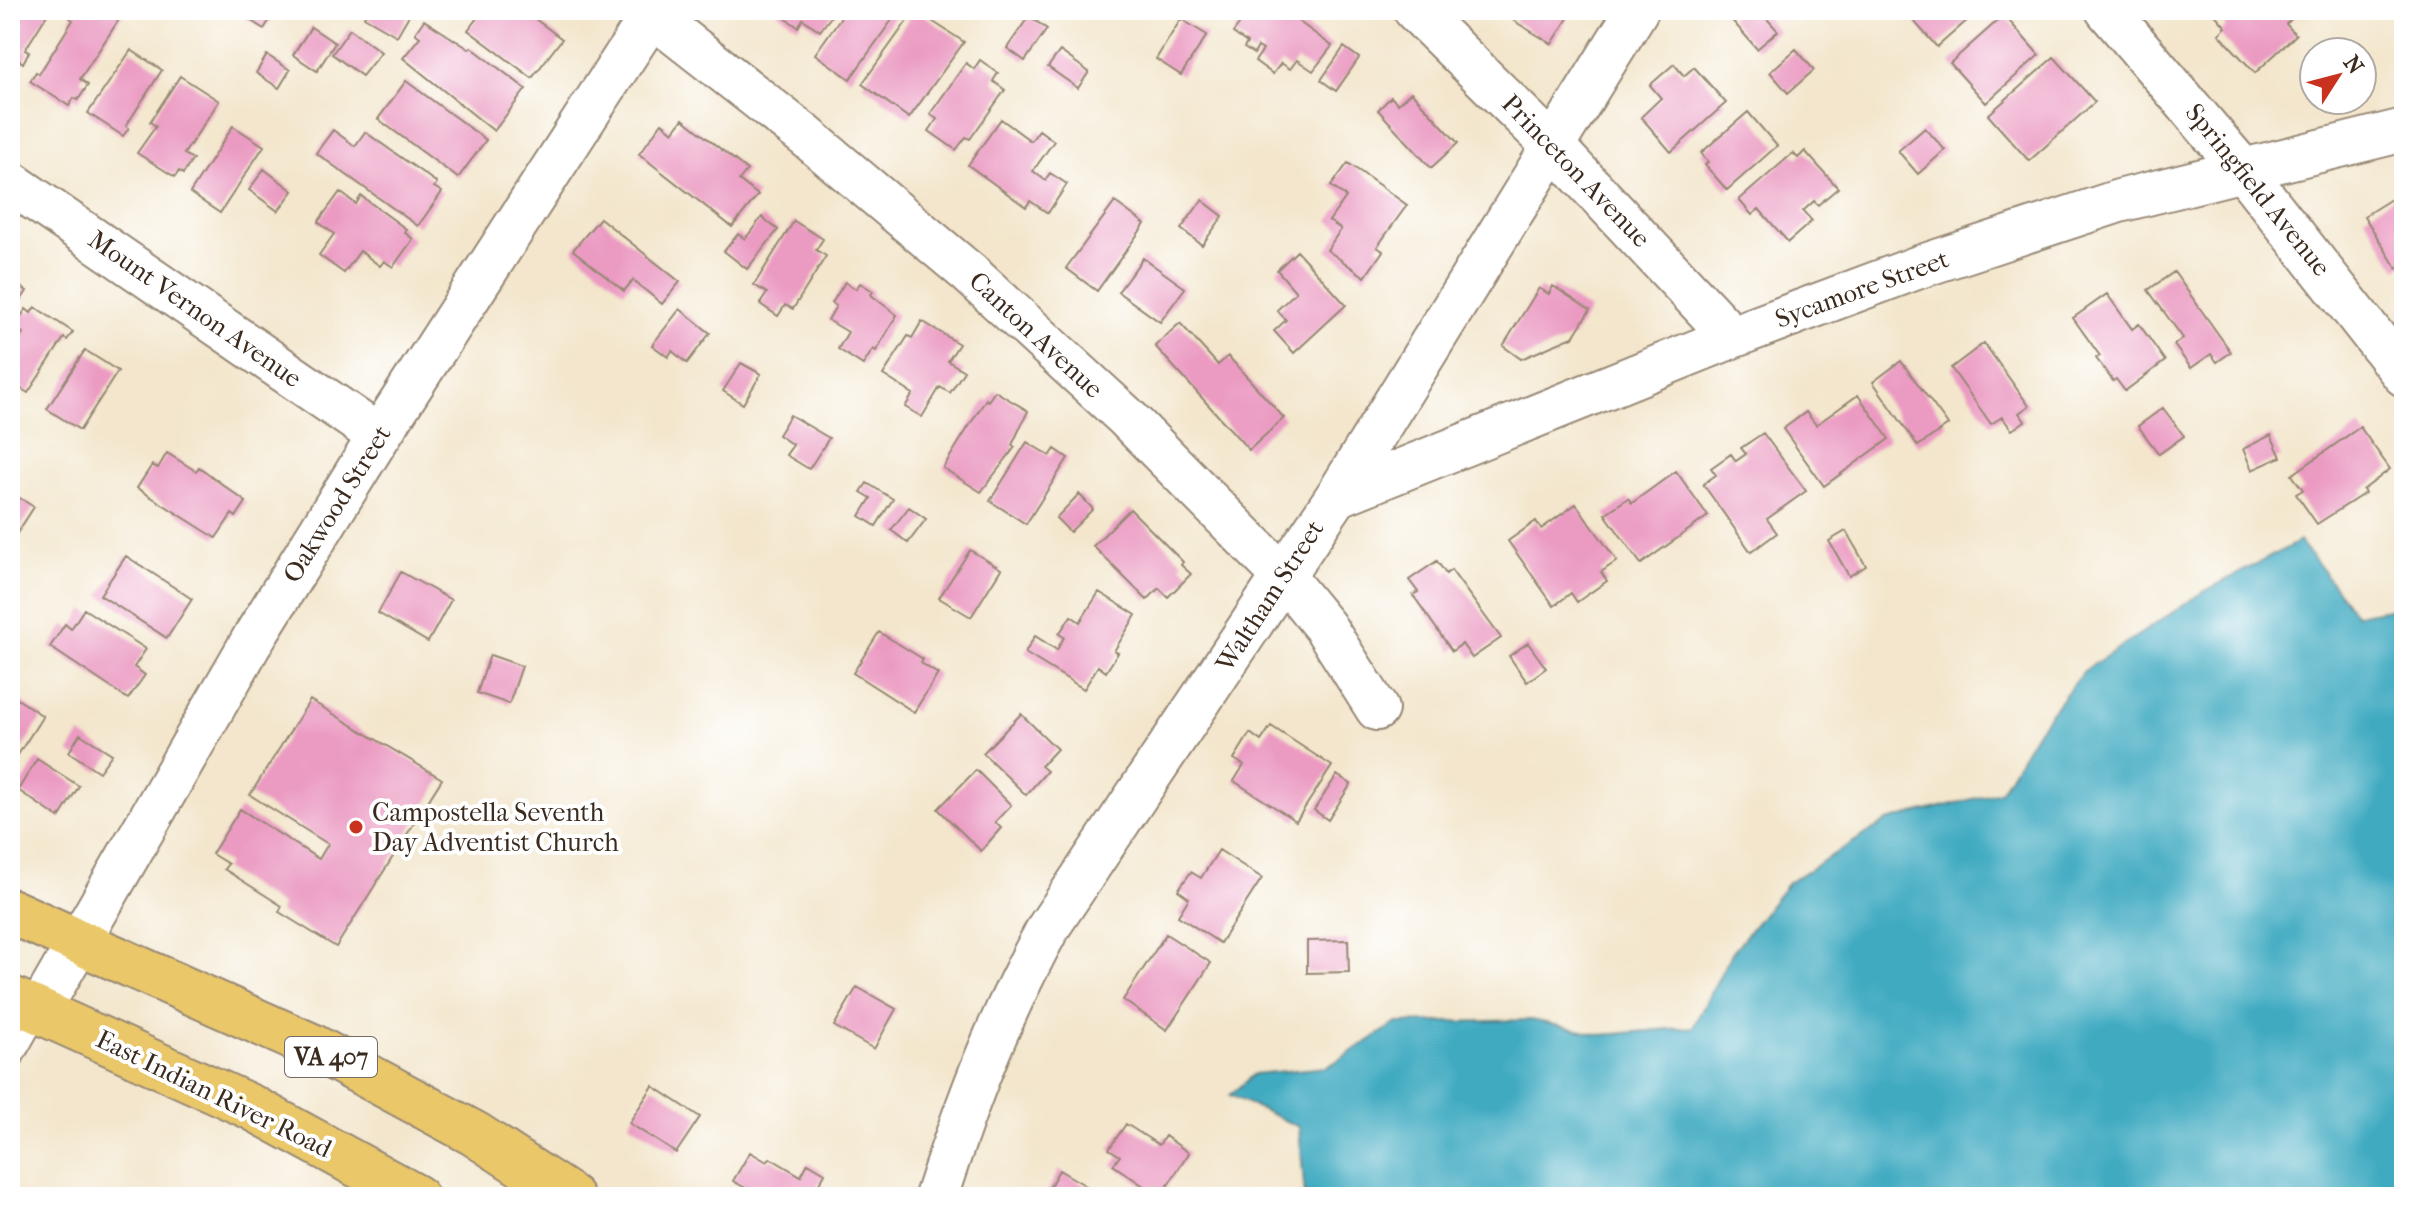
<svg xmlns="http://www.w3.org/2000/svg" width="2414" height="1207" viewBox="0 0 2414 1207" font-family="'IM FELL French Canon',serif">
  <rect width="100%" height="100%" fill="#fff"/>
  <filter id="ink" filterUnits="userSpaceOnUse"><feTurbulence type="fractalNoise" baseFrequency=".0125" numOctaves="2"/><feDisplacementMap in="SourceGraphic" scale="16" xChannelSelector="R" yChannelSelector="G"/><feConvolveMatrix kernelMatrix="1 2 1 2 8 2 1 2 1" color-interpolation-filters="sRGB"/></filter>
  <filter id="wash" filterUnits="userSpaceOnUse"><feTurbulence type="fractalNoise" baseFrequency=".006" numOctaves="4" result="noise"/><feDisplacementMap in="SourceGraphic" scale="32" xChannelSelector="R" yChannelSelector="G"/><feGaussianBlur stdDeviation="1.8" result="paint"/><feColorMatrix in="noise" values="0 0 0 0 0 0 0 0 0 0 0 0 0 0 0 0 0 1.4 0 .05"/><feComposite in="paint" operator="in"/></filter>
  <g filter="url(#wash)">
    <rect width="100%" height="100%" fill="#f3e6cc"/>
    <path fill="#41aac1" stroke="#3e6a70" stroke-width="2" d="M2300,541l56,74 48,-9v591h-1099l-6,-70 -69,-32 24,-21 73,-7 70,-44 135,-3 69,15 92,-8 38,-73 57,-71 99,-62 113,-29 38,-63 46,-58 121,-80z"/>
    <g id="blocks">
      <path fill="#eb9bc2" d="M10,10h40l-25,40 4,2 -6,11 -13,-9z
        M75,10h39l8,5 -42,64 8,6 -10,15 -4,-2 -5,8 -39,-25 6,-9 3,2 34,-54 -3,-2z
        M234,10h42l-12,19z
        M368,10h44l-15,26 -33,-19z
        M483,10h40l39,29 -30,39 -64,-48z
        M780,10h56l-16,21 -17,-12 -5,8 -20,-14z
        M846,10h53l-49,69 -35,-25z
        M915,10l49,32 -55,76 -47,-34z
        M1250,10h33l49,36 -19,25 -16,-11 -7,9 -9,-6 -8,11 -18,-13 8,-11 -5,-3 -4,7 -10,-6 3,-5 -14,-10z
        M1521,10h52l-21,34 -38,-23z
        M1739,10h20l19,21 -21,18 -27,-31z
        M1904,10h75l-42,37z
        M2211,10h100l-7,7 -5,-5 -13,12 10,11 -41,38 -36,-39 7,-7z
        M2004,15l35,40 -53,48 -36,-40z
        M1029,16l18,13 -22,32 -18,-13z
        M1181,19l26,16 -26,40 -25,-16z
        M424,20l45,29 2,-2 55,42 -32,42 -91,-73 17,-21 -5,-4z
        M311,27l24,16 -18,28 -24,-16z
        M350,29l31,23 -19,24 -30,-22z
        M1344,47l15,11 -23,33 -15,-11z
        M1796,49l18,21 -26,23 -18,-21z
        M131,50l31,20 -36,56 3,2 -6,8 -35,-23z
        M1060,51l29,21 -11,16 -30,-21z
        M267,55l23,15 -11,18 -23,-15z
        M2054,57l41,45 -66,59 -41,-46z
        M980,60l18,13 -5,8 12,9 -35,49 -4,-2 -10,13 -27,-19 8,-12 -7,-5 36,-51 8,6z
        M1674,64l10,12 10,-9 32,36 -55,49 -30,-35 20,-19 -11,-13z
        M180,76l39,25 -35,53 9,5 -10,15 -4,-3 -4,6 -38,-24 19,-27 -6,-4z
        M406,81l80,59 -28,38 -80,-59z
        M1411,92l47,51 -27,25 -53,-58 13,-13 7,7z
        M1748,112l29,34 -50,44 -22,-25 3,-3 -7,-9z
        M683,119l64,51 -8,10 19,15 -26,32 -93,-73 23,-31 11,9z
        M1001,119l30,22 8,-11 15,11 -21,30 12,9 5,-7 17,11 -19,29 -18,-12 -4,6 -58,-42z
        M233,126l31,20 -44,67 -30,-20z
        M1925,128l20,22 -27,24 -20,-23z
        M333,130l22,16 10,-14 72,51 -3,4 8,5 -24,34 -102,-73z
        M1805,151l33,37 -20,17 -4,-4 -11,10 9,10 -24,21 -29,-33 -7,6 -13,-15 54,-47 5,5z
        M1348,163l59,42 -30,42 6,4 -18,26 -38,-27 14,-21 -12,-8 17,-24 -15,-11z
        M264,169l29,22 -15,20 -29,-21z
        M2404,191v73l-7,5 -33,-53z
        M340,192l16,12 5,-8 45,33 -2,3 9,7 -20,28 -9,-6 -4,5 -20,-15 -16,22 -25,-18 15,-21 -16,-12z
        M1202,200l21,16 -21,29 -21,-16z
        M1115,202l30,22 -48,67 -31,-23z
        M762,217l16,13 -31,39 -23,-18 14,-17 7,5z
        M600,218l80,64 -18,22 -29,-24 -9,11 -51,-41z
        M794,221l29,18 -7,11 10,6 -33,53 -8,-4 -7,11 -18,-12 7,-11 -13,-8z
        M1297,251l49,54 -52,48 -20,-22 12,-11 -9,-10 19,-18 -19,-22z
        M1143,258l42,30 -25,34 -42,-30z
        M2174,272l57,80 -14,10 -6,-8 -20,14 -17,-23 9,-7 -35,-48z
        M10,280l17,11 -17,26z
        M845,282l11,7 4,-6 13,8 -2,4 26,20 -21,36 -3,-2 -10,16 -25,-16 10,-17 -20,-12 8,-14 -4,-3z
        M1553,286l37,24 -17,27 -52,22 -18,-13 36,-58 10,6z
        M2107,294l25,35 7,-5 26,37 -40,30 -9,-12 -3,2 -17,-23 4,-2 -27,-38z
        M35,307l38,25 -6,8 -3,-2 -36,55 -18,-11v-28l13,-21 -9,-6 12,-18 5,4z
        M680,309l30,24 -23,30 -15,-12 -4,6 -16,-12z
        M922,321l37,23 -11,17 16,10 -14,22 -10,-6 -18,30 -17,-10 8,-13 -30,-19 25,-39 4,2z
        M1180,323l38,42 10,-9 56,62 -35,32 -94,-104z
        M1984,343l45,63 -10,7 6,8 -13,9 -10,-13 -11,7 -40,-56z
        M85,350l33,21 -38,59 -33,-21z
        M1901,361l47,64 -30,21 -45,-64z
        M741,363l20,11 -18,30 -20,-13z
        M995,391l33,20 -16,34 3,2 -34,45 -38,-24 43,-69 2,2z
        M1858,395l31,44 -65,47 -41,-57 23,-17 10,13z
        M2163,408l21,28 -25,18 -21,-28z
        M790,415l39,23 -20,31 -23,-14 7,-10 -15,-10z
        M2360,427l30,42 -27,21 2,3 -48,31 -21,-30 7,-4 -11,-15z
        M1763,433l43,58 -39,28 10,14 -26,19 -48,-68 13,-9 -5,-7 20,-14 5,7 10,-7 -5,-6z
        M2271,435l10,22 -29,13 -9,-21z
        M1027,442l23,14 5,-7 13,9 -42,66 -36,-23z
        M167,453l29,18 3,-4 47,35 -10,15 -4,-3 -16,24 -79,-50 15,-23 6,3z
        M1676,471l32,45 -67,48 -36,-50 23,-16 4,5z
        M867,483l26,16 -17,27 -16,-10 11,-18 -10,-6z
        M10,492l24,15 -24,37z
        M1079,494l14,15 -23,23 -14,-14z
        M1576,504l41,57 -16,11 6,9 -30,21 -6,-9 -17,13 -46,-65 28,-20 5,8z
        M909,507l17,12 -18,24 -17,-13z
        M1130,509l53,53 -2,3 10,9 -23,23 -9,-9 -12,12 -54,-54z
        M1846,531l20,35 -17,10 -20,-35z
        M970,550l31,19 -30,48 -32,-19z
        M126,556l66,43 -25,39 -67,-43z
        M1437,561l9,13 5,-4 50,68 -29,20 -10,-14 -10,7 -39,-56 5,-3 -9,-12z
        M401,572l50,28 -23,42 -50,-29z
        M1099,592l37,23 -22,36 4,2 -12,19 -8,-6 -14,23 -59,-36 10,-17 22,14 7,-13 -5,-3 12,-18 9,6z
        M84,609l62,40 -12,18 11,8 -17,24 -78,-52 15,-23 6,5z
        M879,632l44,27 -2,4 17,11 -24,38 -61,-39z
        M1528,643l18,25 -19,14 -18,-26z
        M490,655l32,11 -13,38 -32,-11z
        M13,696l30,20 -33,51v-66z
        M310,700l132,79 -106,168 -57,-35 3,-6 -58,-37 4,-5 -16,-10 28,-45 79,50 9,-15 -78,-49z
        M1021,714l36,35 -16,17 6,5 -21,24 -43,-42z
        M1271,726l61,40 -36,55 -62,-40 10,-16 -10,-6 16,-26 11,8z
        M80,734l32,20 -13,18 -30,-20z
        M37,759l42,27 -20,32 -41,-28z
        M976,770l35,35 -16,17 6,6 -20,23 -43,-42z
        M1337,775l14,9 -23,36 -14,-10z
        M1219,850l43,28 -42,65 -42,-27 11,-18 -11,-8 13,-18 10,6z
        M1166,934l45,29 -44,67 -44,-30z
        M1348,940l1,32 -42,1v-32z
        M857,987l39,22 -22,40 -40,-23z
        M653,1086l47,31 -24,36 -47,-30z
        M1126,1124l33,21 6,-9 24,17 -29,44 -47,-32 7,-9 -11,-7z
        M750,1152l17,10 3,-4 31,18 7,-13 17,10 -13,24h-51l-28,-16z
        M1059,1170l46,27h-61z"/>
    </g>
  </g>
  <g filter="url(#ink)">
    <use href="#blocks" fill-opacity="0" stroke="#978875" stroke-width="2"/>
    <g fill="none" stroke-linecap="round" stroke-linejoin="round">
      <defs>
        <path id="service" d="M10,1062l29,-51"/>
        <path id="minor" d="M645,10l162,127 162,136 156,143 159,161 41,50 52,82
          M1415,10l136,134 181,193
          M2107,10l136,160 161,205
          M10,182l369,254
          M1337,496l395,-159 187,-70 200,-66 285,-71
          M39,1011l217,-377 123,-198 276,-426
          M936,1197c32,-99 62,-177 112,-269l289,-432 300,-486"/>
        <path id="primary" d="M10,911l302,135 163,88 96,63
          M10,998l241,109 165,90"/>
      </defs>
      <use href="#service" stroke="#978875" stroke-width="24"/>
      <use href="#minor" stroke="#978875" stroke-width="46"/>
      <use href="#primary" stroke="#978875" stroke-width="48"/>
      <use href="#service" stroke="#fff" stroke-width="20"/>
      <use href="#minor" stroke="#fff" stroke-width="42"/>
      <use href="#primary" stroke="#eac769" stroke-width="44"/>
    </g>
  </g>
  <circle fill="#c8321e" stroke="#fff" stroke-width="3" cx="356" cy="827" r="8"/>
  <g text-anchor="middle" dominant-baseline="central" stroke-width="8" stroke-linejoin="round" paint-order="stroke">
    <rect fill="#fff" stroke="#766a62" stroke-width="2" x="285" y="1037" width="92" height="40" rx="6"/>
    <g font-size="24" font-weight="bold" fill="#3b2a1e">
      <text x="331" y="1057">VA 407</text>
    </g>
    <g font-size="26" fill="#3b2a1e" stroke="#fff">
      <text transform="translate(1576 171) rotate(46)">Princeton Avenue</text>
      <text transform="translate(2258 190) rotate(51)">Springfield Avenue</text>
      <text transform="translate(1862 289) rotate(-20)">Sycamore Street</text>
      <text transform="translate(195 309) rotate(35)">Mount Vernon Avenue</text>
      <text transform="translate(1036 335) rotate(43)">Canton Avenue</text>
      <text transform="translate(337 504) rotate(-58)">Oakwood Street</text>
      <text transform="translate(1270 596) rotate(-57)">Waltham Street</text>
      <text transform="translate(214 1094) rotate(26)">East Indian River Road</text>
    </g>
    <g font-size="26" fill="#3b2a1e" stroke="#fff" text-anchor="start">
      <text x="372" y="812">Campostella Seventh<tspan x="372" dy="30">Day Adventist Church</tspan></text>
    </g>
  </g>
  <rect width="2414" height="1207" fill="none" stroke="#fff" stroke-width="40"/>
  <g transform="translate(2338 76) rotate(54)"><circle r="38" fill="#ffffff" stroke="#b1aaa5" stroke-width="2"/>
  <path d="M0-6L14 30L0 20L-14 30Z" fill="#c8321e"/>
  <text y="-12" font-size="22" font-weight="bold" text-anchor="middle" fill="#3b2a1e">N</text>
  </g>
</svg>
